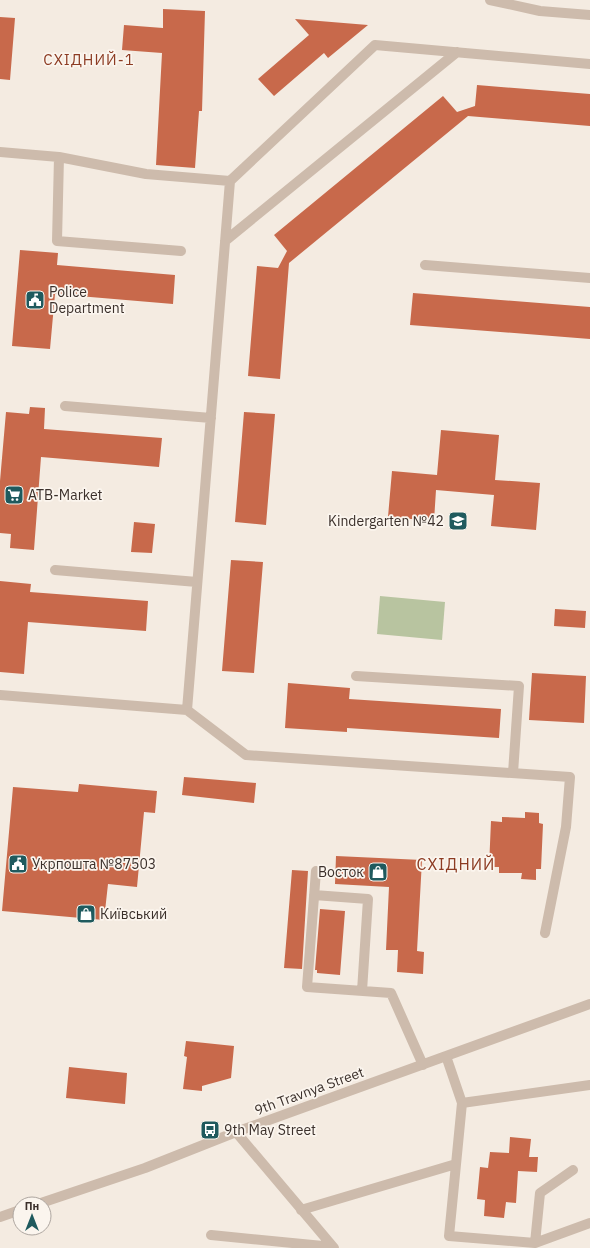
<svg xmlns="http://www.w3.org/2000/svg" width="590" height="1248" viewBox="0 0 590 1248" font-family="'IBM Plex Sans',sans-serif">
  <rect width="100%" height="100%" fill="#f4ebe1"/>
  <path fill="#b8c4a0" d="M380,596l65,6 -3,38 -65,-6z"/>
  <path fill="#c8694b" d="M163,9l42,2 -3,100h-3l-4,57 -39,-3 6,-112 -40,-3 2,-25 39,3z
    M0,17l15,1 -5,62 -10,-1z
    M295,19l73,6 -40,33 -4,-5 -50,43 -16,-17 51,-44z
    M477,85l113,9v32l-122,-10 -179,147 -9,116 -32,-3 9,-110 21,2 9,-17 -13,-16 169,-139 14,16 18,-6z
    M20,250l38,3 -1,12 118,10 -2,29 -118,-10 -5,55 -38,-3z
    M413,293l177,14v32l-180,-14z
    M30,407l15,1 -1,21 118,9 -3,29 -118,-10 -7,93 -24,-2 1,-14 -11,-1v-52l6,-69 23,2z
    M244,412l31,2 -9,111 -31,-3z
    M441,430l58,5 -4,45 45,3 -4,47 -45,-4 3,-31 -58,-5 -2,31 -46,-4 4,-46 45,4z
    M134,522l21,2 -3,29 -21,-1z
    M231,560l32,2 -9,111 -32,-2z
    M0,581l31,3 -1,8 118,9 -2,30 -118,-9 -4,52 -24,-2z
    M555,609l31,2 -1,17 -31,-2z
    M532,673l54,3 -2,47 -55,-3z
    M288,683l62,5 -1,11 152,10 -2,29 -152,-10v4l-62,-4z
    M184,777l72,6 -2,20 -72,-8z
    M79,784l78,7 -2,22 -11,-1 -7,75 -29,-3 -4,36 -102,-9 11,-124 65,5z
    M525,812l14,1v10l4,1 -2,45h-5v11l-15,-1 1,-6h-23v-6h-10l2,-46 11,1v-5l23,1z
    M336,856l86,4 -5,91 7,1 -1,22 -26,-2 1,-22h-12l3,-63 -54,-3z
    M292,870l16,1 -6,98 -18,-1z
    M320,909l25,2 -5,64 -23,-2v-3h-2z
    M186,1041l48,5 -3,32 -29,8v5l-19,-2 4,-32 -3,-1z
    M69,1067l58,6 -2,31 -59,-6z
    M510,1137l21,2 -2,18h9l-1,15 -19,-1 -2,32 -10,-1 -2,16 -20,-2 1,-16 -8,-1 3,-32 8,1 2,-16 19,1z"/>
  <g fill="none" stroke-linecap="round" stroke-linejoin="round">
    <path stroke="#cdbbac" stroke-width="10" d="M490,0l50,11 50,4
      M0,152l59,5 87,17 84,7
      M59,157l-2,84 124,10
      M225,241l232,-189
      M425,265l165,13
      M65,406l146,12
      M55,570l142,12
      M356,676l163,10 -6,87
      M0,695l187,15 59,45 324,22 -4,50 -21,106
      M187,710l43,-529 145,-136 215,19
      M316,871l-9,116 84,6 32,72
      M314,895l54,4 -6,92
      M446,1056l16,47 -13,133 86,7 55,-20
      M462,1103l128,-18
      M236,1132l98,116
      M38,1204l107,-36 91,-36 354,-128
      M301,1210l155,-46
      M0,1217l20,-7
      M211,1235l122,12
      M535,1243l5,-50 33,-23"/>
  </g>
  <defs>
    <symbol id="civic-square" viewBox="-11 -11 22 22"><rect x="-9" y="-9" width="18" height="18" rx="4" fill="#1f5a5e" stroke="#fbf5ee"/><path d="M-.6-6.5H3V-4.5H.6V-3L4-1V1h2V6H-6V1h2V-1L-.6-3ZM-1.2 2.5V6h2.4V2.5Z" fill="#fff"/></symbol>
    <symbol id="supermarket-square" viewBox="-11 -11 22 22"><rect x="-9" y="-9" width="18" height="18" rx="4" fill="#1f5a5e" stroke="#fbf5ee"/><path d="M-6-5.5h2.5l.6 2H6L4.5 2H-2.5L-4.4-4H-6ZM-1.5 3.2a1.3 1.3 0 1 0 .1 0ZM3 3.2a1.3 1.3 0 1 0 .1 0Z" fill="#fff"/></symbol>
    <symbol id="school-square" viewBox="-11 -11 22 22"><rect x="-9" y="-9" width="18" height="18" rx="4" fill="#1f5a5e" stroke="#fbf5ee"/><path d="M0-5L7-2L0 1L-7-2ZM-4 1L0 2.5L4 1V4Q0 6-4 4Z" fill="#fff"/></symbol>
    <symbol id="shop-square" viewBox="-11 -11 22 22"><rect x="-9" y="-9" width="18" height="18" rx="4" fill="#1f5a5e" stroke="#fbf5ee"/><path d="M-5-2.5h2.3a2.7 3.5 0 0 1 5.4 0H5L5.5 6h-11ZM-1.5-2.5h3a1.5 2.3 0 0 0-3 0Z" fill="#fff"/></symbol>
    <symbol id="bus-square" viewBox="-11 -11 22 22"><rect x="-9" y="-9" width="18" height="18" rx="4" fill="#1f5a5e" stroke="#fbf5ee"/><path d="M-5-6H5V4H4V6H2V4H-2V6H-4V4H-5ZM-3.5-4V0h7V-4ZM-3.5 1.2v1.5H-2V1.2ZM2 1.2v1.5H3.5V1.2Z" fill="#fff"/></symbol>
  </defs>
  <g fill-rule="evenodd">
    <use href="#civic-square" x="24" y="289" width="22" height="22"/>
    <use href="#supermarket-square" x="3" y="484" width="22" height="22"/>
    <use href="#school-square" x="447" y="510" width="22" height="22"/>
    <use href="#civic-square" x="7" y="853" width="22" height="22"/>
    <use href="#shop-square" x="367" y="861" width="22" height="22"/>
    <use href="#shop-square" x="75" y="903" width="22" height="22"/>
    <use href="#bus-square" x="199" y="1119" width="22" height="22"/>
  </g>
  <g text-anchor="middle" dominant-baseline="central" stroke-width="3.5" stroke-linejoin="round" paint-order="stroke">
    <g font-size="14" fill="#3b302b" stroke="#fbf5ee" text-anchor="start">
      <text x="49" y="292">Police<tspan x="49" dy="16">Department</tspan></text>
      <text x="28" y="495">ATB-Market</text>
      <text x="444" y="521" text-anchor="end">Kindergarten №42</text>
      <text x="32" y="864">Укрпошта №87503</text>
      <text x="364" y="872" text-anchor="end">Восток</text>
      <text x="100" y="914">Київський</text>
      <text x="224" y="1130">9th May Street</text>
    </g>
    <g font-size="14" fill="#3b302b" stroke="#fbf5ee">
      <text transform="translate(309 1091) rotate(-20)">9th Travnya Street</text>
    </g>
    <g font-size="15" letter-spacing="1" fill="#8c3b22" stroke="#fbf5ee">
      <text x="89" y="59">СХІДНИЙ-1</text>
    </g>
    <g font-size="16" letter-spacing="1" fill="#8c3b22" stroke="#fbf5ee">
      <text x="456" y="864">СХІДНИЙ</text>
    </g>
  </g>
  <g transform="translate(32 1216)"><circle r="19" fill="#fbf5ee" stroke="#aea6a0"/>
  <path d="M0-3L7 15L0 10L-7 15Z" fill="#1f5a5e"/>
  <text y="-6" font-size="11" font-weight="bold" text-anchor="middle" fill="#3b302b">Пн</text>
  </g>
</svg>
